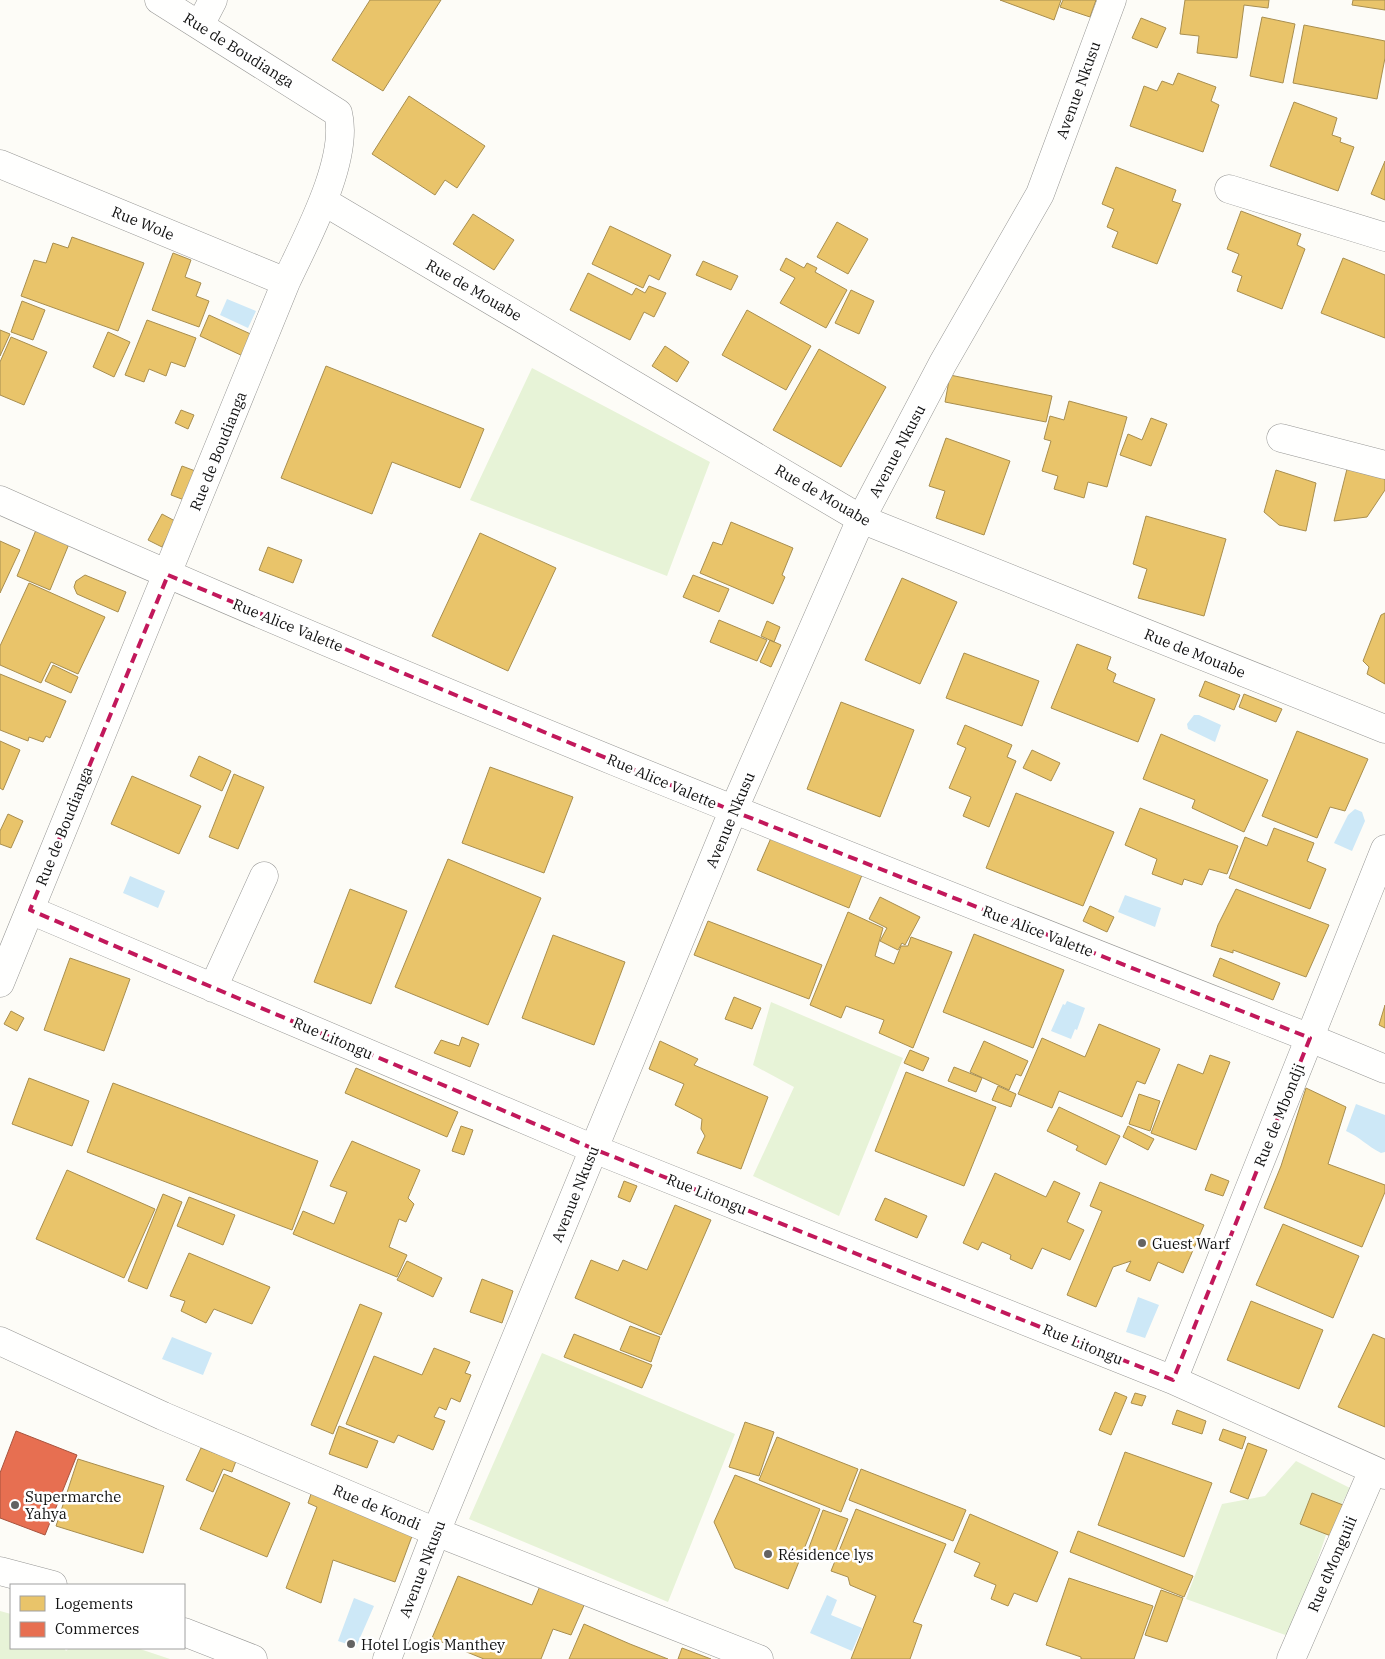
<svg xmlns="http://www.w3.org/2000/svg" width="1385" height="1659" viewBox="0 0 1385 1659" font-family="'IBM Plex Serif',serif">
  <rect width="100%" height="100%" fill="#fdfcf7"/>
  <path fill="#e7f3d7" d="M532,368l178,94 -43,114 -197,-76z
    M771,1002l132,56 -64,158 -86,-40 41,-89 -41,-22z
    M542,1353l193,81 -67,168 -199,-83z
    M1296,1461l54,27 -23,44 -36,105 -105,-38 36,-95 43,-8z
    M0,1611l11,3v34h53l2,3 3,-3h68l33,11h-170z"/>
  <path fill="#cde8f7" d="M227,299l29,12 -8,17 -28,-13z
    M1194,715h5l22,10 -6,17 -27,-13 -1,-5z
    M1355,809l7,3 3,9 -13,30 -18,-8 14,-28z
    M130,876l35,15 -7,17 -35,-15z
    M1125,895l36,13 -6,19 -37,-15z
    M1067,1001l18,7 -8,22 -2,-1 -4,10 -20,-8 12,-27 2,1z
    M1356,1104l29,11v37l-4,1c-14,-7 -21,-16 -35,-22z
    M1138,1297l21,8 -14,33 -19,-6z
    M172,1337l40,16 -9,22 -41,-16z
    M827,1595l10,5 -6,15 31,13 -10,23 -42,-18z
    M354,1598l20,8 -18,41 -18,-6z"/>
  <path fill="#e9c46a" stroke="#a88e4f" d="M370,0h71l-58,91 -51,-31z
    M1000,0h61l-7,20z
    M1063,0h33l-6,17 -30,-10z
    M1185,0h84l-1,8 -24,-3 -7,53 -40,-5 2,-17 -19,-2z
    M1353,0h32v10l-33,-5z
    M1262,17l33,7 -12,59 -33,-7z
    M1141,18l25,10 -9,20 -25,-10z
    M1304,25l81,16v17l-8,41 -84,-16z
    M1178,73l38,14 -5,14 8,4 -16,47 -73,-26 14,-40 13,5 5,-10 11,4z
    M409,96l76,50 -28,42 -12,-8 -10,15 -63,-41z
    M1294,102l43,16 -5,17 9,3 -1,4 14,5 -16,44 -68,-25z
    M1385,161v39l-14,-6z
    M1116,167l60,23 -4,11 9,3 -24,60 -45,-17 6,-15 -11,-5 7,-18 -12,-5z
    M1241,211l60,23 -4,11 8,4 -23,60 -45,-18 5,-15 -10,-4 7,-18 -12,-5z
    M473,214l41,26 -20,30 -41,-26z
    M837,222l31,17 -20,35 -31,-17z
    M610,226l61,29 -12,25 -10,-5 -6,13 -51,-24z
    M72,237l72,26 -26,68 -97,-35 13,-36 12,3 7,-20 15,5z
    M173,253l18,7 -6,17 16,6 -5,13 13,5 -10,26 -47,-17z
    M786,258l18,10 3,-5 10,5 -2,4 32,18 -21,38 -46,-25 15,-25 -15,-8z
    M1343,258l42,17v63l-64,-25z
    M703,261l35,15 -7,14 -35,-15z
    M588,273l44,22 4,-7 9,5 4,-7 17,7 -12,24 -10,-5 -14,28 -60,-30z
    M851,290l23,11 -15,33 -24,-11z
    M22,301l23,9 -12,30 -22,-8z
    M747,310l64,36 -25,44 -64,-35z
    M209,315l46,21 -10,21 -45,-21z
    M147,320l49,18 -11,29 -14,-5 -5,14 -17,-7 -5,13 -19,-7z
    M0,330l10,4 -10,22z
    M108,332l22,10 -16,35 -21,-10z
    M11,337l36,15 -23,53 -24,-10v-33z
    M665,346l24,16 -12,20 -25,-16z
    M819,349l67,38 -45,80 -68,-37z
    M326,366l158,63 -24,59 -68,-26 -20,52 -91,-36z
    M950,375l102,21 -6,26 -101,-20z
    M1069,401l58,16 -20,70 -19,-5 -4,16 -30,-9 4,-13 -16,-5 9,-30 -7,-2 6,-23 14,4z
    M181,410l13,5 -6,14 -13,-6z
    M1151,418l16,6 -16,42 -31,-11 8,-21 14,6z
    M946,438l64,23 -26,74 -48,-17 9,-27 -16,-5z
    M182,466l16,6 -11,29 -16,-6z
    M1347,469l38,10v11l-18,27 -33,4z
    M1276,470l40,13 -10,48 -27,-6 -15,-13z
    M162,514l13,7 -13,26 -14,-7z
    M1146,516l80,23 -22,77 -66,-18 9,-29 -14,-5z
    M731,522l62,26 -11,27 3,2 -12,27 -73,-31 13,-31 9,3z
    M36,530l33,14 -19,46 -33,-14z
    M480,533l76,35 -48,103 -76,-35z
    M0,541l20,9 -20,43z
    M268,547l34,13 -9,23 -34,-13z
    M85,575l41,17 -8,20 -41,-18 -3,-7 2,-6z
    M693,575l36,14 -10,23 -36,-15z
    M902,578l55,24 -37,82 -55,-24z
    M29,583l76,34 -27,57 -27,-12 -10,21 -41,-18v-19z
    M1385,613v71l-18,-10 2,-7 -6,-6 18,-46z
    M719,620l48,20 -10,21 -47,-19z
    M767,621l13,6 -6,15 -13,-6z
    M770,640l11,5 -10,22 -11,-5z
    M1077,644l34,13 -4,12 9,5 -3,8 42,17 -17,43 -87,-34z
    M964,653l75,28 -17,45 -76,-28z
    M53,665l25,12 -7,16 -26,-12z
    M0,674l66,27 -16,37 -4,-2 -3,6 -14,-5 -1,4 -28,-11z
    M1205,681l35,14 -6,15 -35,-14z
    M1244,694l38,15 -6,13 -37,-15z
    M841,702l73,28 -34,87 -73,-28z
    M965,725l47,20 -5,12 9,4 -27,66 -26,-11 8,-19 -22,-9 17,-40 -9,-4z
    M1297,731l71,28 -23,52 -15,-4 -13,31 -55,-22z
    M1161,734l107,46 -24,52 -52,-24 3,-8 -52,-21z
    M0,741l20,9 -17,40 -3,-2z
    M1032,750l28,13 -9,18 -28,-13z
    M199,756l32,15 -9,20 -32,-15z
    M490,767l83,30 -29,76 -82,-30z
    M234,774l30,13 -26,62 -29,-12z
    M132,776l69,30 -22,48 -68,-30z
    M1016,793l98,39 -31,74 -97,-38z
    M1140,808l98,38 -11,28 -18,-5 -7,16 -18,-6 -2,6 -30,-11 5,-15 -32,-14z
    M8,814l15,7 -12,27 -11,-4v-13z
    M1274,828l40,15 -7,18 19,8 -16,40 -81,-31 16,-41 22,9z
    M771,838l91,37 -13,33 -92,-38z
    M448,859l93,39 -53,127 -93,-38z
    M350,889l57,22 -36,93 -57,-22z
    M1236,889l93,36 -23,52 -73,-27v3l-22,-7 7,-21z
    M880,897l40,20 -15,28 -3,-2 -4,7 -18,-9 7,-13 -18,-9z
    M1090,906l24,11 -7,15 -24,-11z
    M848,912l35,16 -8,28 19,8 7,-18h7l3,-9 41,15 -39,96 -34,-15 5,-13 -38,-14 -5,12 -31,-13z
    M708,921l114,44 -13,34 -115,-44z
    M974,934l90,36 -31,78 -90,-36z
    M553,935l72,27 -31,83 -72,-27z
    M70,958l60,21 -26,72 -60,-21z
    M1220,958l60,25 -7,17 -60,-24z
    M734,997l27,11 -9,21 -27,-10z
    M1385,1005v23l-6,-3z
    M11,1011l13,7 -7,13 -13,-7z
    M1099,1024l61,25 -15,35 -8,-3 -15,36 -63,-26 -7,17 -34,-14 24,-56 43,19z
    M462,1037l17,7 -9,23 -36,-14 7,-13 18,6z
    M660,1041l38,18 -4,6 74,32 -27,72 -44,-16 8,-17 -4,-7 1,-10 -27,-14 9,-21 -35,-15z
    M984,1041l44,20 -7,15 -5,-2 -7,16 -39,-18z
    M910,1050l19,8 -6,13 -19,-8z
    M1210,1055l20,7 -34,88 -45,-17 27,-69 25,10z
    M954,1067l28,11 -6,14 -28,-11z
    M356,1068l102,44 -11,25 -102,-44z
    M906,1072l90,35 -32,79 -89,-35z
    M29,1078l60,23 -17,45 -60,-22z
    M113,1083l205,78 -26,69 -205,-78z
    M998,1086l18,8 -5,13 -19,-7z
    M1306,1088l40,19 -18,57 57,21v7l-23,55 -98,-39 17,-42z
    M1139,1094l21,7 -10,30 -21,-7z
    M1059,1107l61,29 -14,29 -30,-15 2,-4 -31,-15z
    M461,1126l12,4 -9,25 -12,-4z
    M1128,1126l26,13 -6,11 -25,-13z
    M352,1141l68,29 -12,28 6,6 -8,18 -7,-3 -10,28 18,8 -10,22 -104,-43 10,-23 31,13 13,-32 -17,-6z
    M67,1170l88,39 -31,69 -88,-39z
    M995,1173l51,24 8,-16 26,12 -13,29 17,8 -14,30 -28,-12 -10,21 -22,-10 1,-4 -29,-13 -4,8 -15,-7z
    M1211,1174l18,7 -6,15 -18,-6z
    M624,1181l13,5 -7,16 -12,-5z
    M1100,1182l104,43 -21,48 -25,-11 -8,19 -24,-10 5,-10 -18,6 -17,40 -29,-12 35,-84 -12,-5z
    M163,1194l19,8 -35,87 -19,-8z
    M189,1197l46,18 -12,30 -46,-19z
    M885,1198l42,18 -10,22 -42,-18z
    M675,1205l36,15 -50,115 -86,-37 16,-38 27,11 5,-11 24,10z
    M1283,1224l76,32 -26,62 -77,-33z
    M189,1253l81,34 -18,37 -38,-15 -8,14 -25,-12 4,-10 -15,-5z
    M407,1261l35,17 -9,19 -36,-17z
    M482,1279l31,12 -11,32 -32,-11z
    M1251,1301l72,29 -24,59 -72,-29z
    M360,1304l22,9 -49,121 -22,-9z
    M630,1326l30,11 -9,25 -31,-12z
    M574,1334l78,31 -10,23 -78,-31z
    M1373,1334l12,5v88l-47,-20z
    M434,1348l36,14 -5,11 6,2 -11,27 -9,-4 -5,12 -7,-3 -5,10 11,4 -12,29 -35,-15 -4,8 -48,-19 28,-68 48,19z
    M1115,1392l12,5 -16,38 -12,-5z
    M1135,1393l11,3 -4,10 -11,-3z
    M1177,1410l29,11 -4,13 -30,-10z
    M745,1422l29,10 -15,44 -30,-9z
    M339,1426l39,15 -11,27 -38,-14z
    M1223,1429l23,8 -4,12 -23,-9z
    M777,1437l81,32 -17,43 -82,-32z
    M1248,1443l19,7 -19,49 -18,-7z
    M201,1448l35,13 -4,11 -9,-3 -10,23 -27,-12z
    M1125,1452l87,31 -28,74 -86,-32z
    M78,1459l86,27 -21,67 -87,-27z
    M861,1469l105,41 -13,31 -104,-41z
    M224,1474l66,29 -23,54 -67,-28z
    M735,1475l85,34 -32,80 -53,-21 -21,-46z
    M313,1488l102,40 -20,54 -62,-22 -12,43 -35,-15 31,-81 -9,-4z
    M1312,1493l31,12 -12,31 -31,-12z
    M856,1509l90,35 -33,78 9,3 -12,34h-59l25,-63 -26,-11 -2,-8 -17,-6z
    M823,1510l25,9 -17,43 -24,-9z
    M970,1514l88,38 -21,50 -23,-9 -6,13 -17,-7 5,-14 -22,-9 6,-13 -26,-11z
    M1078,1531l115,45 -9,21 -114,-45z
    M458,1576l74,29 8,-19 45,17 -14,32 -18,-6 -12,30h-57l-52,-21z
    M1069,1578l84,28 -19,53h-53v-2l-35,-12z
    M1161,1590l22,8 -16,44 -22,-7z
    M584,1624l46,20 38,15h-99z
    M682,1648l29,11h-33z"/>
  <path fill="#e76f51" stroke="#a7533e" d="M16,1431l61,24 -32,80 -45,-17v-45z"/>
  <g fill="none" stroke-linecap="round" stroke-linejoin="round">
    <defs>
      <path id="minor" d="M200,25l13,-25
        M0,164l286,118
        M1229,189l156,48
        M323,201l538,318 524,210
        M1281,438l104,27
        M0,500c431,193 871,365 1310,538l75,31
        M30,910l564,239 579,231 212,95
        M0,983l286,-701c20,-43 64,-123 52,-169l-179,-113
        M213,988l51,-112
        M0,1341l163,75 273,116 323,127
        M1173,1380l212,-531
        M0,1571l53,14
        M184,1632l69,27
        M387,1659l49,-127 297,-721 128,-292 82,-156 97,-169 72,-194
        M1291,1659l82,-189"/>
    </defs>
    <use href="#minor" stroke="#979795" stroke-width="29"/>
    <use href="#minor" stroke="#fffffe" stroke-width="28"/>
  </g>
  <path fill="none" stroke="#c2185b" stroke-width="4" stroke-dasharray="10 6" stroke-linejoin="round" d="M168,575l565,236 577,227 -137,342 -579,-231 -564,-239z"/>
  <g fill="#646362" stroke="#fff" stroke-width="2">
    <circle cx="1142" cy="1243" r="5"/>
    <circle cx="15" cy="1505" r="5"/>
    <circle cx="768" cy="1554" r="5"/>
    <circle cx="351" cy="1644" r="5"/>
  </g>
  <g text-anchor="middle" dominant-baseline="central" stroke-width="5" stroke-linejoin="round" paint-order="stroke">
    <g font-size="15" fill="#111" stroke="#fff">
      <text transform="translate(239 50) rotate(32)">Rue de Boudianga</text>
      <text transform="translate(1078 90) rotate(-70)">Avenue Nkusu</text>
      <text transform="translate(143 223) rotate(22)">Rue Wole</text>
      <text transform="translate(474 290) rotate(30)">Rue de Mouabe</text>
      <text transform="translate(218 451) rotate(-68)">Rue de Boudianga</text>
      <text transform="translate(897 451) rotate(-62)">Avenue Nkusu</text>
      <text transform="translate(823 495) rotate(30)">Rue de Mouabe</text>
      <text transform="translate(288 625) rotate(22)">Rue Alice Valette</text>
      <text transform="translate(1195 653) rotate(22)">Rue de Mouabe</text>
      <text transform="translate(662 781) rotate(23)">Rue Alice Valette</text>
      <text transform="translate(730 820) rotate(-67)">Avenue Nkusu</text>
      <text transform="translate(64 826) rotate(-68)">Rue de Boudianga</text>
      <text transform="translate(1038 931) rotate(21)">Rue Alice Valette</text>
      <text transform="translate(333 1038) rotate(23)">Rue Litongu</text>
      <text transform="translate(1279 1115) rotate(-68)">Rue de Mbondji</text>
      <text transform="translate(575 1194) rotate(-68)">Avenue Nkusu</text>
      <text transform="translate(707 1194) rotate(22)">Rue Litongu</text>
      <text transform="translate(1083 1344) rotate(22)">Rue Litongu</text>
      <text transform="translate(377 1507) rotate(23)">Rue de Kondi</text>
      <text transform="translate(1332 1564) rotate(-67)">Rue dMonguili</text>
      <text transform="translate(422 1569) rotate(-69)">Avenue Nkusu</text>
    </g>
    <g font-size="15" fill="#111" stroke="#fff" text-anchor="start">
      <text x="1152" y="1243">Guest Warf</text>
      <text x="25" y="1496">Supermarche<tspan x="25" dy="17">Yahya</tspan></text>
      <text x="778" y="1554">Résidence lys</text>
      <text x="361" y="1644">Hotel Logis Manthey</text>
    </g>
  </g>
  <rect x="10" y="1584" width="175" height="65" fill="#ffffff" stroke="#a0a0a0"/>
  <rect x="20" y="1596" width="25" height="15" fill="#e9c46a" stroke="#a0a0a0"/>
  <text x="55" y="1609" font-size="15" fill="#111111">Logements</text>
  <rect x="20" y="1622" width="25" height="15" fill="#e76f51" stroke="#a0a0a0"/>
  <text x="55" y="1634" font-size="15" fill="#111111">Commerces</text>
</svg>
